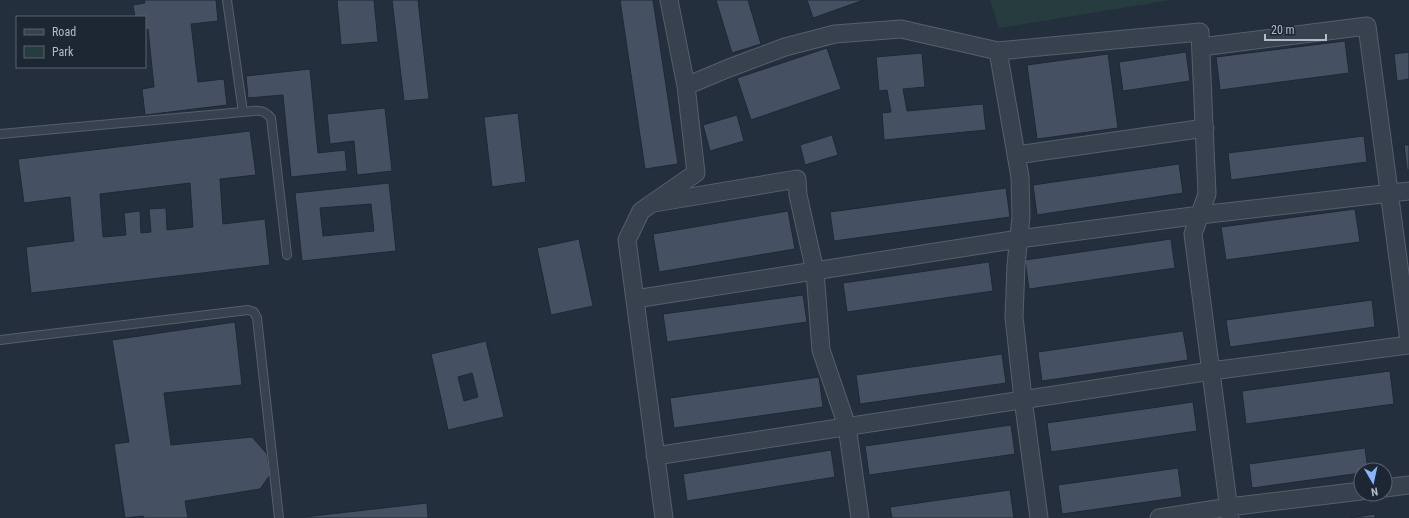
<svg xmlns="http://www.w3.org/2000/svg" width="1409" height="518" viewBox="0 0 1409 518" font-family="'Roboto Condensed',sans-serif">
  <rect width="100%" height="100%" fill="#242f3e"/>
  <path fill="#263c3f" d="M990,0h181l-172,28z"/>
  <path fill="#455162" stroke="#1f2835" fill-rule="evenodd" d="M144,0h72l2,21 -27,3 7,58 26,-3 3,26 -82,10 -3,-26 12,-2 -6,-58 -3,1v-13h-10l-2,-12 12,-2z
    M337,0h37l4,42 -37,3z
    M392,0h26l11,99 -25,2z
    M620,0h33l25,164 -33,5z
    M716,0h32l13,44 -29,9z
    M807,0h57l-51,18z
    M1345,41l4,32 -129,17 -4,-33z
    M827,48l14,41 -90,31 -14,-42z
    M1186,52l4,29 -67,10 -4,-29z
    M1409,52v27l-12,2 -3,-27z
    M922,53l3,34 -22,2 4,22 76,-7 3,26 -102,10 -2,-27 9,-1 -4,-22 -8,1 -3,-34z
    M1108,54l10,74 -81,11 -10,-74z
    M310,69l8,84 27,-3 2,21 -56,6 -8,-82 -35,3 -2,-22z
    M385,108l7,63 -35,4 -3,-34 -24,3 -3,-30z
    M518,113l8,69 -34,5 -8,-70z
    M737,115l7,26 -34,10 -7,-26z
    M250,131l6,44 -36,4 3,45 42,-5 5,46 -239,28 -5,-46 48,-6 -4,-44 -46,6 -6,-44zM190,183l3,44 -26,3 -1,-22 -17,1 2,23 -10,1 -1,-22 -16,2 2,22 -23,2 -3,-43z
    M832,135l6,20 -33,10 -5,-20z
    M1364,136l3,26 -136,18 -3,-27z
    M1404,145h5v25h-2z
    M1179,164l4,29 -146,22 -4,-30z
    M389,183l7,68 -94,10 -7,-68zM371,204l3,27 -51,5 -3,-28z
    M1006,188l4,29 -176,24 -4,-29z
    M1355,209l5,33 -134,18 -5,-33z
    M788,211l7,38 -136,23 -6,-38z
    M579,239l14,67 -42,9 -14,-67z
    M1171,239l4,29 -146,21 -4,-29z
    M989,262l4,29 -146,21 -4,-29z
    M803,295l4,27 -140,20 -4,-28z
    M1372,300l3,27 -145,20 -4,-27z
    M235,322l7,63 -78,8 7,52 81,-8 15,17 3,21 -10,14 -75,12 3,17h-44l-1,-2 -18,2 -11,-74 15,-2 -17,-102z
    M1183,331l5,29 -146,21 -4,-29z
    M486,341l18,76 -56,13 -17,-76zM472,373l6,24 -14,4 -6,-24z
    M1002,354l4,29 -146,21 -4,-29z
    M1390,371l4,33 -148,20 -4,-33z
    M819,377l4,30 -149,21 -4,-30z
    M1193,402l4,29 -146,21 -4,-29z
    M1011,425l4,29 -146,21 -4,-29z
    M1365,448l3,22h-7v3l-109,15 -3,-24z
    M831,450l4,27 -148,24 -4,-27z
    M1178,468l4,29 -120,17 -4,-29z
    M1010,490l4,28h-122l-2,-11z
    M427,503l1,15h-124v-1z
    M1375,514v4h-25z"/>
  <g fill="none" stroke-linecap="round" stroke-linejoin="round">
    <defs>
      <path id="service" d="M227,0l16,112
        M0,134l243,-22c12,-1 20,-4 28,6l16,137
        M0,340l248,-30 6,2 3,6 22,200"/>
      <path id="minor" d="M1201,47l166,-21 42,315
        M998,51l22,126 1,40 -5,48 -2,52 9,82 16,119
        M686,86l43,-18 56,-21 50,-13 66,-5 97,22 202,-19 7,162 -14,40 37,284
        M1016,155l189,-27
        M654,203l143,-24 1,16 17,76 6,79 26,76 13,92
        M635,299l384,-60 181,-24 209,-24
        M655,456l556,-85 198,-26
        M1385,488l24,-3
        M664,518l-37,-278 14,-29 55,-38 -10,-87 -17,-86
        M1159,518l70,-11 132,-16"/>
    </defs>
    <use href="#service" stroke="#565f6c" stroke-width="10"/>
    <use href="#minor" stroke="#565f6c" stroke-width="19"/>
    <use href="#service" stroke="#38414e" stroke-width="8"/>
    <use href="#minor" stroke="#38414e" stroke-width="17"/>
  </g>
  <rect x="16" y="16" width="130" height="52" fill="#1d2633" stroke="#59626f"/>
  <rect x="24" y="29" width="20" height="6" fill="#38414e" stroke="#59626f"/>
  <text x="52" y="36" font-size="12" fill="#b4bcc9">Road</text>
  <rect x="24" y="46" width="20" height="12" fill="#263c3f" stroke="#59626f"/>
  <text x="52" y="56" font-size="12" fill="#b4bcc9">Park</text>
  <g transform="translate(1373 482) rotate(171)"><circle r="19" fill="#1d2633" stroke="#59626f"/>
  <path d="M0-3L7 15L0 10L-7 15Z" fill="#8ab4f8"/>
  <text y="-6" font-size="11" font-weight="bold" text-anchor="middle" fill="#b4bcc9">N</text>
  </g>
  <path d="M1265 34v6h61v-6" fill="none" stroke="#b4bcc9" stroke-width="2"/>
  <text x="1271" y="34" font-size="12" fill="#b4bcc9" stroke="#1d2633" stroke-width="3" paint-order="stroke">20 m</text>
</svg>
